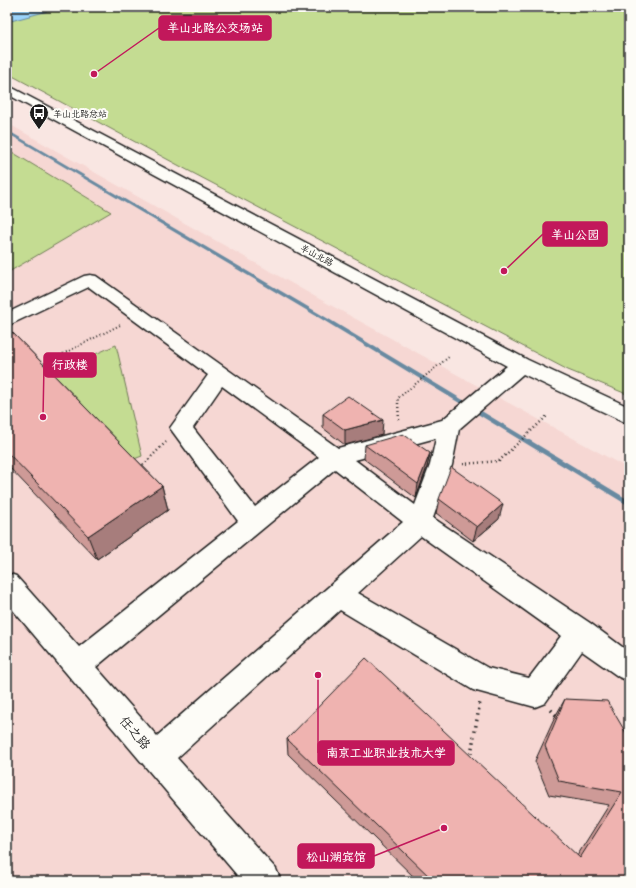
<svg xmlns="http://www.w3.org/2000/svg" width="636" height="888" viewBox="0 0 636 888" font-family="Mali,'LXGW WenKai TC',sans-serif">
  <rect width="100%" height="100%" fill="#f9e6e2"/>
  <filter id="ink" filterUnits="userSpaceOnUse"><feTurbulence type="fractalNoise" baseFrequency=".025" numOctaves="2"/><feDisplacementMap in="SourceGraphic" scale="8" xChannelSelector="R" yChannelSelector="G"/><feConvolveMatrix kernelMatrix="1 2 1 2 8 2 1 2 1" color-interpolation-filters="sRGB"/></filter>
  <g filter="url(#ink)">
    <path fill="#f6d7d3" d="M7,123l307,173 315,173v412h-622z"/>
    <path fill="#c4dc92" stroke="#707c57" d="M7,7h622v388l-61,-25 -377,-198 -184,-99z
      M7,149l104,63 -104,61z
      M116,345l26,111 -13,5 -81,-86z"/>
    <path fill="#9bd3fa" stroke="#688aa1" d="M7,7h56l-56,15z"/>
    <g fill="none" stroke-linecap="round" stroke-linejoin="round">
      <path fill="#688aa1" fill-rule="evenodd" d="M7,130l320,188 302,182v6l-306,-186 -316,-187z"/>
      <defs>
        <path id="minor" d="M7,85l521,275 101,47v17l-106,-50 -64,55 -7,36 -19,53 157,105 39,29v29l-10,-4 -37,-26 -37,52 -10,4 -62,-17 -133,-80 -163,148 99,111 5,12h-39l-235,-278v-30l9,3 63,71 159,-126 -68,-93 38,-53 -119,-88 -82,39v-13l77,-37 6,-1 6,1 242,172 104,-28 65,-54 -500,-272zM222,386l97,71 -64,50 -62,-79zM436,438l-6,27 -15,40 -60,-45zM335,469l68,53 -246,214 -61,-69zM421,536l140,100 -32,42 -41,-10 -130,-75z"/>
      </defs>
      <use href="#minor" stroke="#1c1c1c" stroke-width="3"/>
      <path stroke="#1c1c1c" stroke-width="2" stroke-dasharray="1 2.5" stroke-linecap="butt" d="M41,365l81,-41
        M398,404v-6l52,-42"/>
      <path stroke="#1c1c1c" stroke-width="2.5" stroke-dasharray="1 3" stroke-linecap="butt" d="M398,403l1,17
        M463,464l36,-3 49,-46
        M140,468l26,-26"/>
      <path stroke="#1c1c1c" stroke-width="3.5" stroke-dasharray="1.5 4" stroke-linecap="butt" d="M551,710l5,5
        M470,759l10,-57"/>
      <use href="#minor" fill="#fdfcf7" fill-rule="evenodd"/>
    </g>
    <path fill="#ce9a97" stroke="#1c1c1c" d="M7,327l155,159 6,24 -71,49 -90,-94z
      M323,414l59,21 -37,10 -22,-17z
      M365,445l65,8 -3,14 -11,31 -52,-39z
      M439,499l60,20 -26,22 -37,-28z
      M565,699l64,39v143h-211l-130,-127 -1,-15 290,117 32,-51 -60,-10 -14,-34 21,-46z"/>
    <path fill="#a77d7b" stroke="#1c1c1c" d="M383,420l-1,15 -37,10v-15z
      M430,453l-3,14 -11,31 2,-14z
      M162,486l6,24 -71,49 -9,-23z
      M503,504l-4,15 -26,22 4,-14z"/>
    <path fill="#efb3b0" stroke="#1c1c1c" d="M7,327l155,159 -74,50 -81,-84z
      M348,396l35,24 -38,10 -22,-16z
      M403,434l27,19 -12,31 -53,-39z
      M451,467l52,37 -26,23 -38,-28z
      M366,658l214,200 42,-66 -63,-11 -14,-35 20,-47 42,2 22,37v142l-1,1h-194l-147,-142z"/>
  </g>
  <defs>
    <symbol id="bus-pin" viewBox="-11 -11 22 30"><path d="M0 17L-7.5 6A9.5 9.5 0 1 1 7.5 6Z" fill="#1c1c1c" stroke="#fdfcf7"/><path d="M-5-6H5V4H4V6H2V4H-2V6H-4V4H-5ZM-3.5-4V0h7V-4ZM-3.5 1.2v1.5H-2V1.2ZM2 1.2v1.5H3.5V1.2Z" fill="#fff"/></symbol>
  </defs>
  <g fill-rule="evenodd">
    <use href="#bus-pin" x="28" y="102" width="22" height="30"/>
  </g>
  <g text-anchor="middle" dominant-baseline="central" stroke-width="4" stroke-linejoin="round" paint-order="stroke">
    <g font-size="9" fill="#1c1c1c" stroke="#fdfcf7" text-anchor="start">
      <text x="53" y="113">羊山北路总站</text>
    </g>
    <g font-size="9" fill="#1c1c1c" stroke="#fdfcf7">
      <text transform="translate(317 255) rotate(28)">羊山北路</text>
    </g>
    <g font-size="13" fill="#1c1c1c" stroke="#fdfcf7">
      <text transform="translate(136 732) rotate(49)">任之路</text>
    </g>
  </g>
  <path fill="none" stroke="#c2185b" stroke-width="1.5" d="M94 74L159 28M504 271L543 234M43 417L44 365M318 675L318 753M444 828L374 856"/>
  <g fill="#c2185b" stroke="#fdfcf7" stroke-width="1.5">
    <circle cx="94" cy="74" r="4"/>
    <circle cx="504" cy="271" r="4"/>
    <circle cx="43" cy="417" r="4"/>
    <circle cx="318" cy="675" r="4"/>
    <circle cx="444" cy="828" r="4"/>
  </g>
  <g fill="#c2185b" stroke="#c2185b" stroke-width="1.5">
    <rect x="159" y="16" width="112" height="24" rx="4"/>
    <rect x="543" y="222" width="64" height="24" rx="4"/>
    <rect x="44" y="353" width="52" height="24" rx="4"/>
    <rect x="318" y="741" width="136" height="24" rx="4"/>
    <rect x="298" y="844" width="76" height="24" rx="4"/>
  </g>
  <g font-size="12" text-anchor="middle" font-weight="bold" fill="#fff">
    <text x="215" y="32">羊山北路公交场站</text>
    <text x="575" y="239">羊山公园</text>
    <text x="70" y="369">行政楼</text>
    <text x="386" y="757">南京工业职业技术大学</text>
    <text x="336" y="861">松山湖宾馆</text>
  </g>
  <rect width="636" height="888" fill="none" stroke="#fdfcf7" stroke-width="24"/>
  <rect x="12" y="12" width="612" height="864" fill="none" stroke="#1c1c1c" stroke-width="1.5" filter="url(#ink)"/>
</svg>
